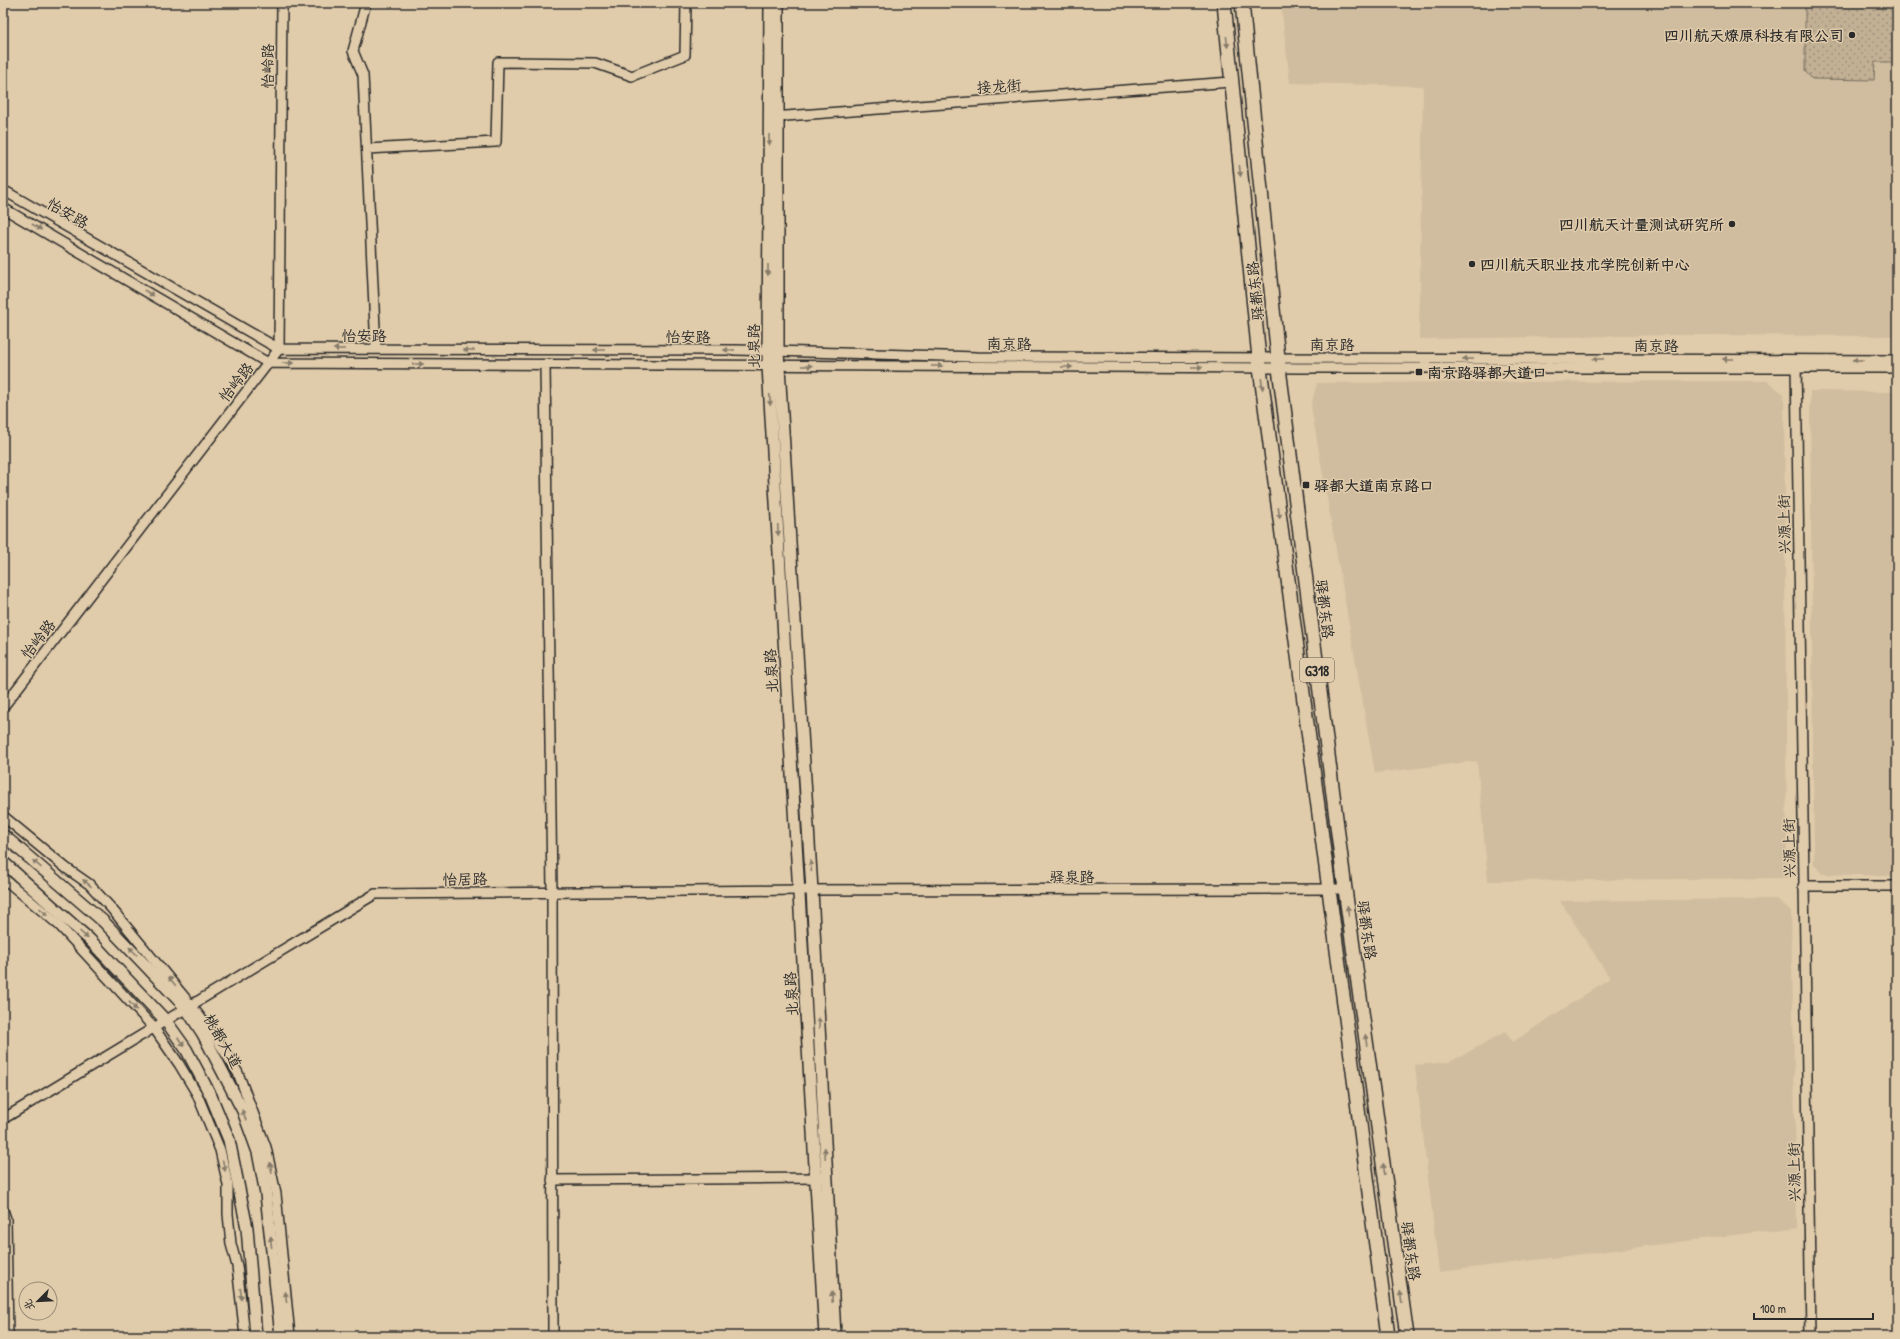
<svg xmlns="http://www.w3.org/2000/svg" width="1900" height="1339" viewBox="0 0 1900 1339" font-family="'Patrick Hand','LXGW WenKai TC',sans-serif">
  <defs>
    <pattern id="grass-dots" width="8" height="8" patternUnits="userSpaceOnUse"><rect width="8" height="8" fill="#c2b095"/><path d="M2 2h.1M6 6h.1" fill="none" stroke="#9e8f7a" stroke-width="1.8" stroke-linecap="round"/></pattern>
  </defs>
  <rect width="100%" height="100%" fill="#e0cbaa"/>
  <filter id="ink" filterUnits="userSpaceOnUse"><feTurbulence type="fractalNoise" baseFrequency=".025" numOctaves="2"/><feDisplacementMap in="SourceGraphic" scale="8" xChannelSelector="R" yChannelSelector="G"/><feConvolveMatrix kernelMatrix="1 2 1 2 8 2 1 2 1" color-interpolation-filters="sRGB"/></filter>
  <g filter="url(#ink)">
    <path fill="#d0bd9f" d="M1281,3h616v333l-217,-1 -261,4 4,-253 -133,-3z
      M1767,381l17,13 3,484 -299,3 -11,-120 -102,12 -64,-367 6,-23z
      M1810,391l87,1v484l-75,-2 -8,-10z
      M1777,899l14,13 6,315 -358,45 -24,-207 35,-3 55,-30 8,10 97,-64 -50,-77z"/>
    <path fill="url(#grass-dots)" stroke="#766e60" d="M1805,3h92v59h-22l-1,18 -62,-1 -7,-8z"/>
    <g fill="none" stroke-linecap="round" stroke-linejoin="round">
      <defs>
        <path id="minor" d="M366,3l-13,48 10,24 13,274
          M773,117l458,-35
          M367,149l129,-7 2,-80 97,1 37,13 53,-21 1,-52
          M3,190l276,159 458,1 240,7 920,3
          M3,208l265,155 1033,5h596
          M1796,364l15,972
          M545,365l7,527 1,444
          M3,707l276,-358 3,-346
          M3,816l63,52 23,16 22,24 80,97 25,33 22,35 28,74 10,47 14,142
          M3,878l56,47 95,103 25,36 18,30 23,56 8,35v29l3,30 6,22 8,70
          M1803,886h94
          M3,1119l372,-225 425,-4 545,-1
          M552,1180l270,-2
          M3,1210l3,9 2,117"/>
        <path id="major" d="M770,3l-2,363 57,970
          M778,3v349l34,538 23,446
          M3,835l100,86 83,87 17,26 40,77 15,41 8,42 15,142
          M3,862l87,78 76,81 20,28 25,47 18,44 18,88 9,108"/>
        <path id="highway" d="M1224,3l36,365 128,968
          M1242,3l37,365 66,521 62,447"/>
      </defs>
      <use href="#minor" stroke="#2b2b2b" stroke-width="12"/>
      <use href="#major" stroke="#2b2b2b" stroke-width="14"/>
      <use href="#highway" stroke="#2b2b2b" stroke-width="16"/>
      <use href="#minor" stroke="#e0cbaa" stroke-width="9"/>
      <use href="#major" stroke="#e0cbaa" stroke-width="11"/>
      <use href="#highway" stroke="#e0cbaa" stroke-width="13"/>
    </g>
    <defs><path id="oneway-solid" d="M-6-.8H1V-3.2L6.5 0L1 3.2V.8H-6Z"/></defs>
    <g fill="#867b6a">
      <use href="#oneway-solid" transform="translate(1227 42) rotate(84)"/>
      <use href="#oneway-solid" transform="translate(769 140) rotate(90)"/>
      <use href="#oneway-solid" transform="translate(1240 171) rotate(84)"/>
      <use href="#oneway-solid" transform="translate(37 227) rotate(30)"/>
      <use href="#oneway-solid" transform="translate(768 270) rotate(90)"/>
      <use href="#oneway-solid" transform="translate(149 293) rotate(30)"/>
      <use href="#oneway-solid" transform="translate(339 349) rotate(-180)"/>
      <use href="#oneway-solid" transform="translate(469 350) rotate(-180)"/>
      <use href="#oneway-solid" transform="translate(599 350) rotate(-180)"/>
      <use href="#oneway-solid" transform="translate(729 350) rotate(-180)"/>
      <use href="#oneway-solid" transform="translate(1468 359) rotate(-180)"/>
      <use href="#oneway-solid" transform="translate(1598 359) rotate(-180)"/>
      <use href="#oneway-solid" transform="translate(1728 359) rotate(-180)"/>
      <use href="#oneway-solid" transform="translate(1858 360) rotate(180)"/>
      <use href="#oneway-solid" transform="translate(288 363)"/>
      <use href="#oneway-solid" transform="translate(418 364)"/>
      <use href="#oneway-solid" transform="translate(807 366)"/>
      <use href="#oneway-solid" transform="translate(937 366)"/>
      <use href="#oneway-solid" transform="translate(1067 367)"/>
      <use href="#oneway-solid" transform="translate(1197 367)"/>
      <use href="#oneway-solid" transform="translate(1262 384) rotate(83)"/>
      <use href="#oneway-solid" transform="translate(770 400) rotate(87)"/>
      <use href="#oneway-solid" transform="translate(1279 513) rotate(83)"/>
      <use href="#oneway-solid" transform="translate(778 530) rotate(87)"/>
      <use href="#oneway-solid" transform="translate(37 864) rotate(-139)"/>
      <use href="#oneway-solid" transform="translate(811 866) rotate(-94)"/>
      <use href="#oneway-solid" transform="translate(87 883) rotate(-141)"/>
      <use href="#oneway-solid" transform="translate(1348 911) rotate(-98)"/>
      <use href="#oneway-solid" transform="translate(44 912) rotate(40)"/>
      <use href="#oneway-solid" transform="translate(84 935) rotate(42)"/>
      <use href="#oneway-solid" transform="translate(133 951) rotate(-135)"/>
      <use href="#oneway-solid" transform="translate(172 981) rotate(-129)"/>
      <use href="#oneway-solid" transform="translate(133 1006) rotate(47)"/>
      <use href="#oneway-solid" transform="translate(819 1023) rotate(-93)"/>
      <use href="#oneway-solid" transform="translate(1366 1040) rotate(-98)"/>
      <use href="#oneway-solid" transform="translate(181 1042) rotate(54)"/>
      <use href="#oneway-solid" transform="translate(244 1115) rotate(-111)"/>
      <use href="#oneway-solid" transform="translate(825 1153) rotate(-93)"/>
      <use href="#oneway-solid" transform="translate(224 1166) rotate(77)"/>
      <use href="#oneway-solid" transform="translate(271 1168) rotate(-101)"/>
      <use href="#oneway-solid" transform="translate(1384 1169) rotate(-98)"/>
      <use href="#oneway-solid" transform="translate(271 1242) rotate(-96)"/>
      <use href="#oneway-solid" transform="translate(241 1294) rotate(84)"/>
      <use href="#oneway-solid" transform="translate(286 1297) rotate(-96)"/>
      <use href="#oneway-solid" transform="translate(832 1297) rotate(-93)"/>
      <use href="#oneway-solid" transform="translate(1401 1297) rotate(-98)"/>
    </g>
  </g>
  <g fill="#2b2b2b" stroke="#e0cbaa" stroke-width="1.5">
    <circle cx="1852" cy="35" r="4"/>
    <circle cx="1732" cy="224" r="4"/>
    <circle cx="1472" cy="264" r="4"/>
    <rect x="1415" y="368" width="8" height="8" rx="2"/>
    <rect x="1302" y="481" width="8" height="8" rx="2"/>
  </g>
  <g text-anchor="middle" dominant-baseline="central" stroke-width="3" stroke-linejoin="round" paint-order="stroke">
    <rect fill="#e0cbaa" stroke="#615b51" stroke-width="1" x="1300" y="658" width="34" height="24" rx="3"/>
    <g font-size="14" font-weight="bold" fill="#2b2b2b">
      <text x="1317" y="670">G318</text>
    </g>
    <g font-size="15" font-weight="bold" fill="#2b2b2b" stroke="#e0cbaa" text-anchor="start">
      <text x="1844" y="35" text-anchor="end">四川航天燎原科技有限公司</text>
      <text x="1724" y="224" text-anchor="end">四川航天计量测试研究所</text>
      <text x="1480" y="264">四川航天职业技术学院创新中心</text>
      <text x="1427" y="372">南京路驿都大道口</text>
      <text x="1314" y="485">驿都大道南京路口</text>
    </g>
    <g font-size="15" fill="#2b2b2b" stroke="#e0cbaa">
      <text transform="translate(267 66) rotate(-90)">怡岭路</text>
      <text transform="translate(999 86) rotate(-4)">接龙街</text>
      <text transform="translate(68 213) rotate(30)">怡安路</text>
      <text transform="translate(1255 291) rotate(-96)">驿都东路</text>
      <text x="364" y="335">怡安路</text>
      <text x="688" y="336">怡安路</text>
      <text x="1009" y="343">南京路</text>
      <text x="1332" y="344">南京路</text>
      <text x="1656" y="345">南京路</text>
      <text transform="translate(753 346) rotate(-90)">北泉路</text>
      <text transform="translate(236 382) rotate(-52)">怡岭路</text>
      <text transform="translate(1784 524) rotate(-91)">兴源上街</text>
      <text transform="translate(1325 609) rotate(83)">驿都东路</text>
      <text transform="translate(38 639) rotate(-52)">怡岭路</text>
      <text transform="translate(771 671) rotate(-93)">北泉路</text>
      <text transform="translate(1789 848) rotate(-91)">兴源上街</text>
      <text x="1072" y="876">驿泉路</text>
      <text transform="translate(465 879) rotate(-1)">怡居路</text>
      <text transform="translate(1367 930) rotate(82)">驿都东路</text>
      <text transform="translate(791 994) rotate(-93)">北泉路</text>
      <text transform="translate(223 1041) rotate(60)">桃都大道</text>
      <text transform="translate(1794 1172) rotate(-91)">兴源上街</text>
      <text transform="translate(1411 1251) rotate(82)">驿都东路</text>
    </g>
  </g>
  <rect width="1900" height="1339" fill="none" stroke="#e0cbaa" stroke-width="16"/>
  <rect x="8" y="8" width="1884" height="1323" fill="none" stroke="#2b2b2b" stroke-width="1.5" filter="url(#ink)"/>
  <g transform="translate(38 1301) rotate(246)"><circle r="19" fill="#e0cbaa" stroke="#988b77"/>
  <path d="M0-3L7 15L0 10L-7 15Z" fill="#2b2b2b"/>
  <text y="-6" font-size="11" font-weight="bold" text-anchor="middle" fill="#2b2b2b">北</text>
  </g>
  <path d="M1754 1313v6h119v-6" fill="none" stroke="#2b2b2b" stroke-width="2"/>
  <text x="1760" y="1313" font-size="12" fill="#2b2b2b" stroke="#e0cbaa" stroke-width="3" paint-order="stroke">100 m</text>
</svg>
